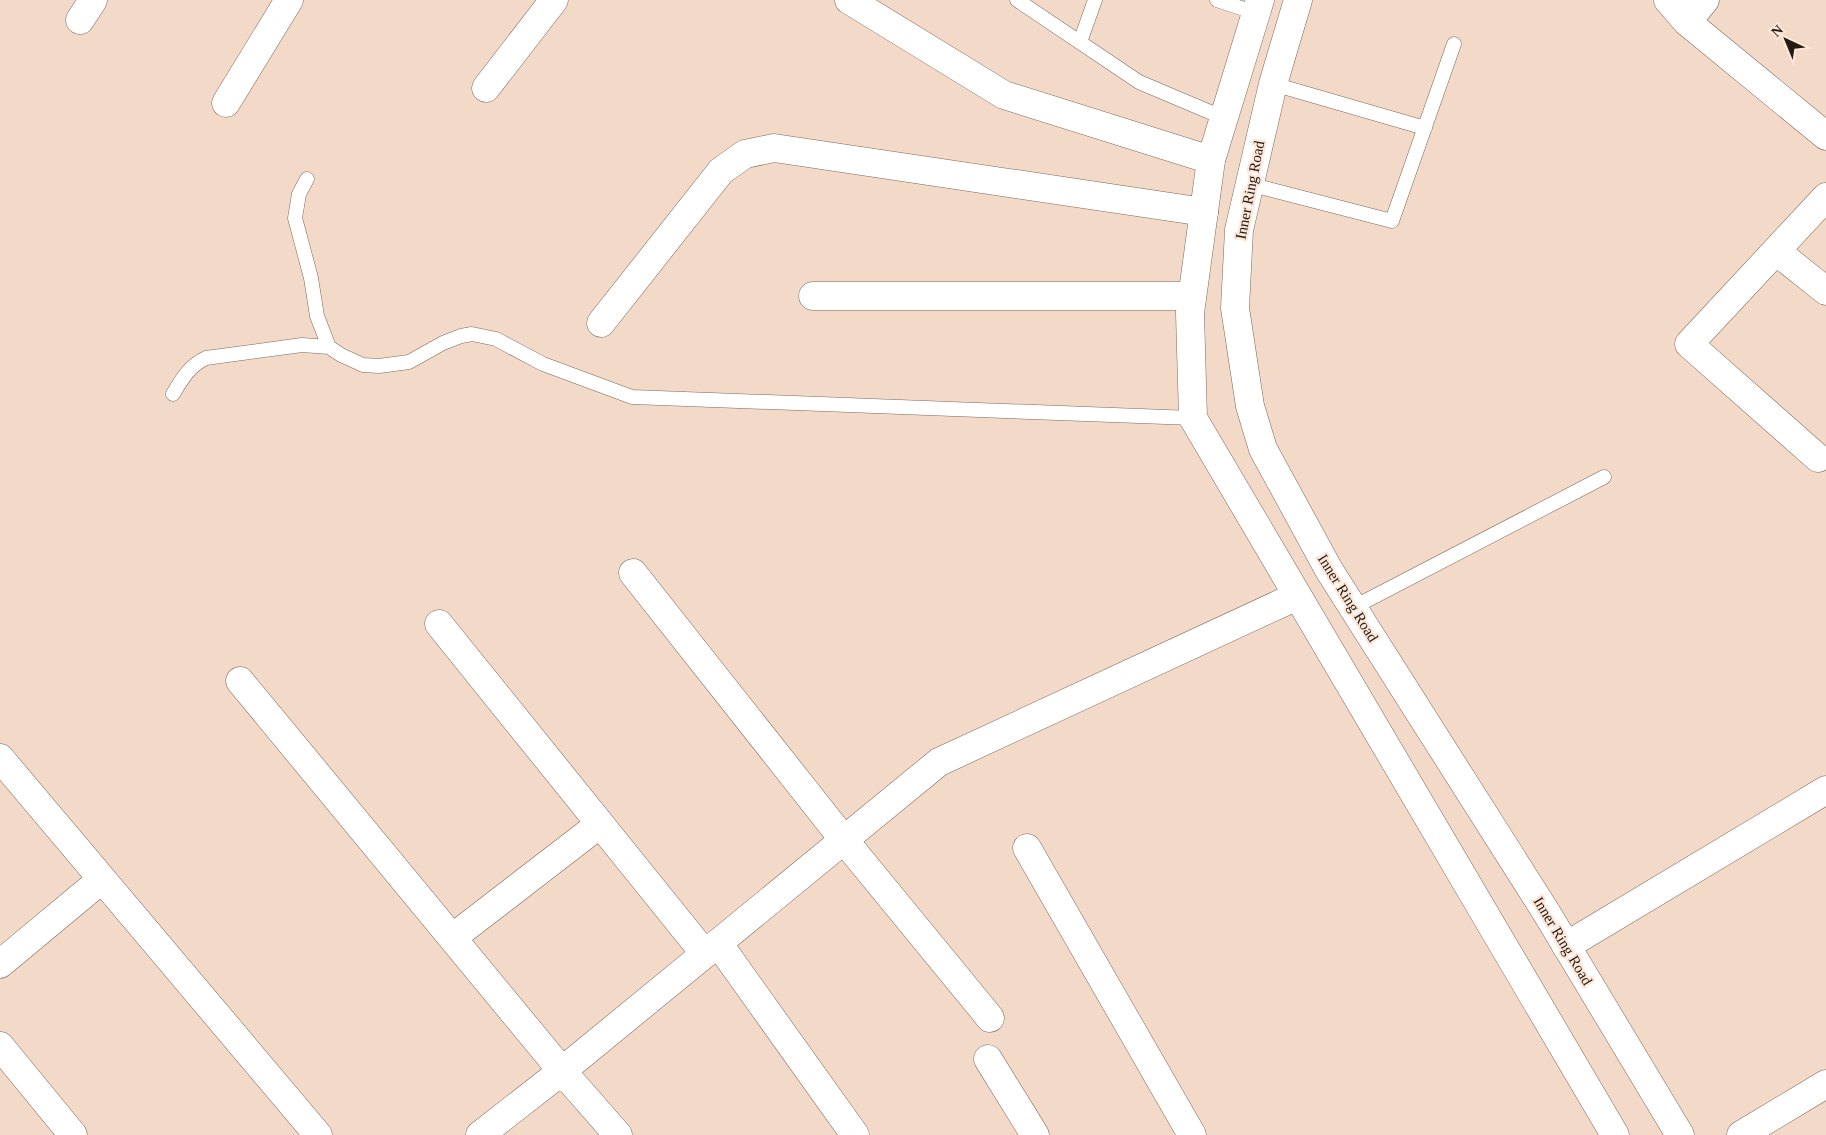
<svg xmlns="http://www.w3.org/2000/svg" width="1826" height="1135" viewBox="0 0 1826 1135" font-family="Georgia,serif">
  <rect width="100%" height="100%" fill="#f3d9c7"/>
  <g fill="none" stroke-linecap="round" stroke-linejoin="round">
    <defs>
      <path id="lane" d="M1017,0l122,82 85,36
        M1217,0l39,13
        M1080,42l15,-42
        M1273,84l152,44
        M307,179l-8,15 -4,24 16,60 6,38 12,31
        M1249,184l143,37 62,-177
        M173,394c9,-15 16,-28 33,-36l96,-13 27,2 12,8 22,10 16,1 30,-4 34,-19 18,-7 11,-2 24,5 47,25 89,33 561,21
        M1354,607l250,-130"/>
      <path id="street" d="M849,0l155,95 207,65
        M1668,0l19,22 139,114
        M80,20l13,-20
        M1687,22l18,-22
        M486,88l68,-88
        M226,103l63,-103
        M1776,251l50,40
        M813,296h379
        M601,323l120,-152 24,-17 29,-6 430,64
        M1818,458l-129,-114 137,-147
        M633,573l211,267 146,178
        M439,624l266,330
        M240,681l322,390 56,64
        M0,758l318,377
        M1027,848l165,287
        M452,938l148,-114
        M718,943l137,192
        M1566,946l260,-156
        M0,964l101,-84
        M0,1046l73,89
        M988,1059l47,76
        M480,1135l82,-64 377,-309 358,-166
        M1741,1135l85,-51"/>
      <path id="highway" d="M1260,0l-49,160 -21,153 3,105 422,717
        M1298,0l-25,84 -34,146 -4,78 15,98 13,43 66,121 217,342 134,223"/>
    </defs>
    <use href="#lane" stroke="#7f6859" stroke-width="15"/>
    <use href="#street" stroke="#7f6859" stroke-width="29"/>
    <use href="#highway" stroke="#7f6859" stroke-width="29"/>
    <use href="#lane" stroke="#fff" stroke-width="14"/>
    <use href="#street" stroke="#fff" stroke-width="28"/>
    <use href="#highway" stroke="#fff" stroke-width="28"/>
  </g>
  <g text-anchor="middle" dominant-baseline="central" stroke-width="4.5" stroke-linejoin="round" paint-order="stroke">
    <g font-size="15" fill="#221913" stroke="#fde7d9">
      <text transform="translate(1250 190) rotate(-79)">Inner Ring Road</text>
      <text transform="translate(1348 598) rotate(58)">Inner Ring Road</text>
      <text transform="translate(1563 941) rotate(59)">Inner Ring Road</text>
    </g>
  </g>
  <g transform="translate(1786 40) rotate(316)" stroke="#fde7d9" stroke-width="4" paint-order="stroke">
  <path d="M0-4L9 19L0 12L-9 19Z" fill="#221913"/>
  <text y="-8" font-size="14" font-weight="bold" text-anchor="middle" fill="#221913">N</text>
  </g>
</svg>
